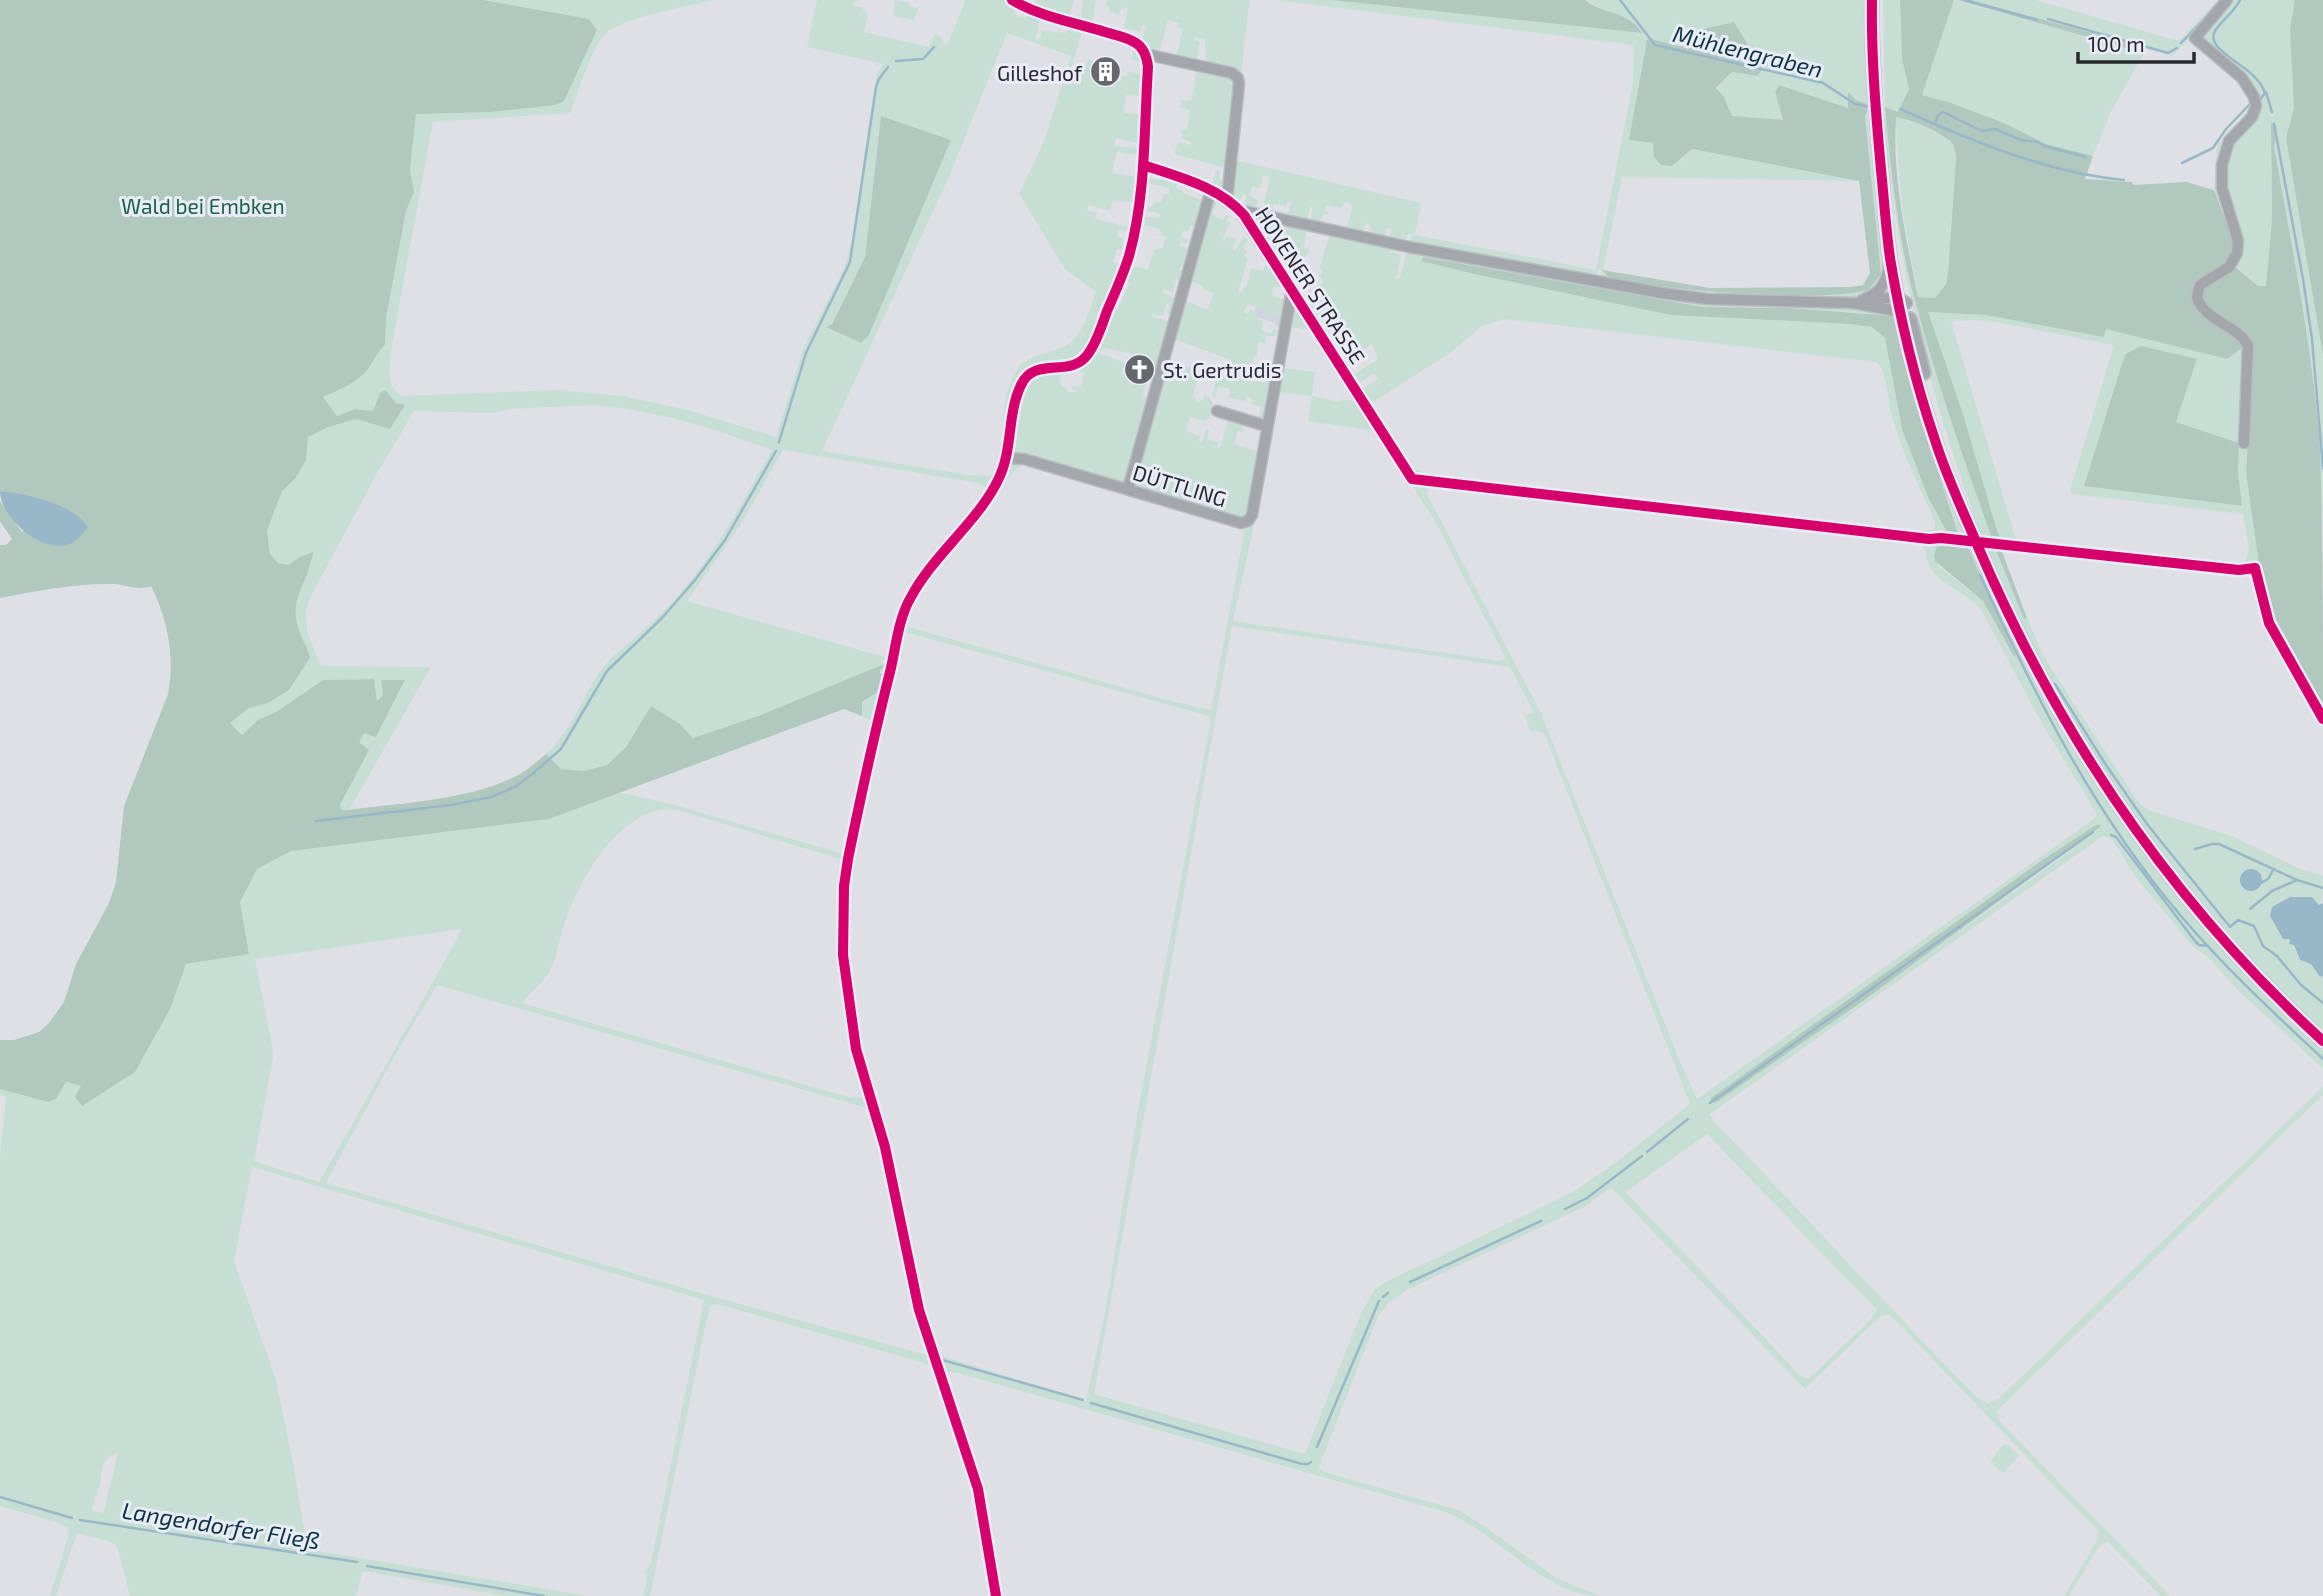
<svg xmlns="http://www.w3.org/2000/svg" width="2323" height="1596" viewBox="0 0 2323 1596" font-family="'Exo 2',sans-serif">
  <rect width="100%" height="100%" fill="#dfe0e6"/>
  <path fill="#d0d4e0" d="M1256,307l27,11 -2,10 -6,-3v-2l-18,-6 -2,-5z"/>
  <path fill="#c7ded4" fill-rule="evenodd" d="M483,0h230c-24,6 -92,18 -108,34 -14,15 -27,59 -35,79l-137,9 -42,228c-1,16 -6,36 10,46l156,-6 66,6 65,14 88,27 28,-90 40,-78 8,-29 23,-155 3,-14 6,-7 -77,-17 10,-47h38l-1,6 10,2 -2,2 6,4 -4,18 65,15 6,-13 7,4 2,6 3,1 19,-45h37l13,9 -3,3 7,6 1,-2 5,2 3,-4 11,5 -5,21 5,-1 2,-9 15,3 2,-5 1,4 6,1 2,-6 -8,-3 23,5 -12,40 13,2 4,-12 5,1 -3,13 2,1 4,-12 8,2 2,-3 8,2v3l6,3 -1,6 7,2 2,-6 11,3 2,-12 -10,-3 3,-12c10,17 9,30 7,49l-15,-1 -2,18 16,1 -3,29 -21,-5 -2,8 22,2 3,7 -22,-3 -5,21 25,4 -3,25 -21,-1 -3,10 -21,-6 -2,5 10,3 -2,6 35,8v3h-12l-1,6 6,2 -1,12 -5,-1 -4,13 9,3 -14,26 3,5c-8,19 -19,60 -39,67 -21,2 -40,-1 -53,19l-20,91 -8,6 -4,13 -79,106 -17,61 -9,1 -1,2 8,4 -6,10 -3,-7 5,-2 -6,-1 -118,49 -68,23 -13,-14 -29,-18 -25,41 -19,18 -24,6 -22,-2 -15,-15c32,-30 36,-63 62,-93 8,-9 20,-16 29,-25 14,-12 29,-27 42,-41 38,-44 64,-95 93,-145l-60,-21 -39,-11 -45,-9 -34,-4 -85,4 -15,4 -80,-2 -39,66 -66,123 -3,10 1,21 14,35 110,1 -82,143h-8l-1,-5 29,-55 -11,-8 6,-9 12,4 29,-57h-24l2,15 -6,6 -3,-22 -51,1 -47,32 -18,8 -16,15 -13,-12 20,-15 19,-5 21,-13 21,-32c-2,-12 -9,-19 -12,-30 -5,-17 -3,-28 5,-43 5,-10 7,-22 11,-32l-14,4 -12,8 -10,-2 -8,-9 -3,-23 15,-40 13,-12 10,-18 3,-24 20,-10 28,-8 34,10 14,-23 -15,-8 -4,-8 -5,3 -7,18 -18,-2 -18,7 -14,-19c16,-7 33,-14 44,-28 7,-9 10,-17 18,-24l1,-27 20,-107 8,-19 -4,-22 6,-57 75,-1 63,-7 10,-4 33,-70 -9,-12zM1007,33l64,23 -27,86 -25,52 46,75 31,23c-6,16 -11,37 -24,49 -16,15 -44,10 -56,30 -19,29 -8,78 -25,105l-23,-1 -146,-24 127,-274zM1097,64l18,4 -1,7 8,2 -1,4 -22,-2v-3l-5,-1zM881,116l70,24 -82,195 -8,8 -35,-16 5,-3 34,-67zM783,450l195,33 8,5 -80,110 -18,60 -201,-57 53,-75z
    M895,0l15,3 -1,3 7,2 4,-2 -6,14 -21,-4z
    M1037,0h37l-5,18 -35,-10z
    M1083,0h13l-4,22 -11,-2z
    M1107,0h143c-8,53 -11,106 -16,160l187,43 -6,32 181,35 36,-182 2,-22 -1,-21 -357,-45h56l309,33 -56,-33h280l2,104 -11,-4 -7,-6v15l-70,-24 -4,7 8,29 -51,-5 -8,-19 -8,-8 16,-17 25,4 -57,-46 -18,17 -30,-8 -23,101 25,3 26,18 12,-12 168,32 -238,-4 -19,93 7,8c63,12 120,16 183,17 24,0 52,1 75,-5l13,-17 -16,-158 2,-2 18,152 -6,19 -16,12 -10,1 -160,-2 -91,-16v-9h-4l-3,7 -185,-33 2,-10 -4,-1 -2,7 -16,-3 1,-8 -4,-1 -2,8 -16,-4 1,-8 -4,-1 -3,8 -16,-4 5,-19 -2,-5 -5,-1 -4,6 -15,-3 -1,6 4,1 -1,3 -5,-1 -2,8 -10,-3 2,-12h-3l-2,12 -20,-5 3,-12 -4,-1 -1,5 -12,-2 -1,7 -10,-2 7,-32 -7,-2 -3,13 -8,-1 -2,9 8,4 -2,9 -11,-6 1,-9h-2l-4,6 -28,-15 4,-14 4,1 -1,7 6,1 1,-12 -52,-14 4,-12 13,3v-3l-10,-4 1,-8h5l3,-20 -10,-2 1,-8 9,1 4,-11 3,-28 9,1 -1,-24 -10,-2 -1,3 6,2 -3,19 -21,-4 7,-28 -5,-1 1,-5 -11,-3 -9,33 -8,-1 1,-2h-5l-5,-8 4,-17h-3l-3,7 -14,-4 -3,5 5,-26 -7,2 -3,8v-2l-9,-4v-4l-3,-1z
    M1883,0h17l2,59 7,30 -11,23 -13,-5z
    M1954,0l190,53 -34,61 -17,42 -47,-12 -42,-21 -53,-20 -29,-8z
    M1971,0h65l143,41 39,-41h7l-15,18 -38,38z
    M2230,0h93v527l-3,-78 -9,-84 -37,-221 3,-11 -2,-10 -4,43 1,53 -6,67h-8l-30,-26 5,-18 -19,-52 3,-45 34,-35 1,-9 -9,-28 -35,-25 -3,-8 2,-10z
    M1895,116c13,3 52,18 58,30 2,3 2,8 3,11l-8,117 -2,10 -11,14 -17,-1 -16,-88z
    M1884,119h2c9,60 13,121 28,179 22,82 50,163 79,243l-10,-1c-51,-136 -87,-277 -99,-421z
    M1161,176l17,6 -2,6 6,2v2l23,10 -9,28 -5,-5 -3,7 -6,-1 -1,6 7,3 -2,4 -5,-2 -2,3 12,6 -2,7 -4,-3 4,5 -2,9 -4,-4 -4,4 6,6 -2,6 -7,-2 -3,13 -9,-3 -2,4 16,6 -6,16 -5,-1 3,-10 -3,-1 -4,13 -11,-2v3l20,5 -15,51 -25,-16 1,-3 -29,-6 -2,3 -3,-1 3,-16 11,-26 5,1 12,-27 -5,-1 2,-7 6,1 -4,-6h5l2,-3 11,4 8,-21 7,-1 4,-11 -27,-7 22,5 1,-2 -5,-5 -12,-3 1,-3 -6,-2v-4l19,2 1,-4 -12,-3v-4h5l1,-5 7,1 2,-7 -2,-2 10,1 -2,-3 1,-4 -22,-5 1,-5 10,2z
    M1212,200l5,3 -5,11 11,6 3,-5 3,1 -2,5 3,2 -8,17 3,1 5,-9 -1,4 7,3 -4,9 3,3 9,-15 4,5 -5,7 4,3 -3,5 4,3 -10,33 4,1 2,-6h2l6,-19 11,3 2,-6 7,1 15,25h-3v-4h-11l-1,9 15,4 -4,18 -35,-14 -4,8 4,2 2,-4 6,2 3,7 5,2 -3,9 10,4 3,-6 3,3 -1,5h-9l-2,7 -7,-1 -1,15 -3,-1 -1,7h-4l-1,3 8,2 -3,1 -2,11 14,3 1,-7 7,-3 -8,43 -7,4 -4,-1 1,-4 4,1 3,-9 -10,-3 1,-4 -6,-5 -2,6 -15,-3 -1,-9 -10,-3 -5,13 -2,-4 4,-15 -12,-2 -7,4 -4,13 5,8 7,-6 -1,-3 5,3 4,7 -3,13 -5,4 -15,-4 -4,14 14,5 -1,5 3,1 4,-13 4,1 -3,9 12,4 -2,4h3l9,-29 27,8 -1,2 -11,-3 -2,7 -4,-1 -4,13 22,7 5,-11 -11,75 -6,6 -112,-35 34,-125 59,17 6,-18 -57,-21 11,-39 22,10 7,-16 -11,-5v-3l-13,-5z
    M1256,217l51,11 -3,20 5,1 -2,6 -22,15 -4,-6 7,-5 -8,4 -26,-42z
    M1330,233l71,16 -1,3 -9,-1 -1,3 3,-2 8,4 -5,22 3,1 9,-29 276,51c14,1 28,3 43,4 29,2 154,-4 170,14l53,178 16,41 -7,-1 -44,-137 -21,-82 -2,-2 -103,-8 -87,-1 -280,-50v4l52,13 197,41 180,9 21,3 13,11 17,91 26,68 24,46 -11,1 -2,23 44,34 30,56 3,-2 -49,-110h3c22,49 43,98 68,144 76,136 172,256 285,362v18l-84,-78 -31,-34 -15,-10 -58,-71 -24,-38 -8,-2 -393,278 4,7 212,224 51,52 11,7 11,-6 324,-311v8l-326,316 1,8 172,177h-9l-53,-54 -5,1 -5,5 -29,48h-5l35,-59 -1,-6 -209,-217 -8,2 -76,73 -194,-201 -27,19 -175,82 -18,12 -13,15 -59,151 5,5 134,38 26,16 74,53 43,17c-58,0 -103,-64 -156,-84l-487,-139 -11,-1 -1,5 32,91 9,36 15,92h-4l-6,-41 -48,-181 2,-3 -1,-6 -4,-2 -14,-34 -64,-261 -18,-110 3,-86 53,-239 3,-3v-7l7,-22 92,-126 8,-9 9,-4 227,62 18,-66h4l-36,163 266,40 7,-2 -70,-136 -59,-92 -69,-10 4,-25 -36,-4 5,-24 34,4 -3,24 28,6 1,-3 18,3 2,-12 17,-11 -4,-6 -17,11 -5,-8 26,-17 -6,-15 -19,12 -4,-6 4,-3 -2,-4 -4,2 -7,-10 7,-5 -5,-8 3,-2 -1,-2 -12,7 -3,-3 -8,5 -25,-39 3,-1 5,8 19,-13 -4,-7 4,-3 -3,-5zM1504,319l372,43c11,9 11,32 14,46 9,40 29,77 45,114v7l-14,3 -408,-45 -84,-11 -19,-10 -40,-62 80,-51 32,-27zM1021,465l9,1 215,62 -34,182 -36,-8 -266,-75 -3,-3 4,-14 12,-23 88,-111zM1435,485l483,55c9,8 7,20 14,30 12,17 36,23 49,40l63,117 52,86 1,4 -400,282 -16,-35 -140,-351 -113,-217v-9zM1232,626l278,41 24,46 -10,2 6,15 14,3 146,371 -75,59 -42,29 -189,91 -9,6 -14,24 -56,141 -211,-60zM905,632l304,84 2,2 -74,398 -31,192 -20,93 -147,-46 -23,-75 -26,-133 -25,-78 -18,-112v-60l7,-50zM2096,825h4l-2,4 -32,25 -203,147 -148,102 -4,-2v-3l330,-237zM1707,1134l170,176 -8,11 -61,58 -6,-2 -176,-185z
    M1295,306l3,1 15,23 -25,-3z
    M1927,312l59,3 118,22 2,-8 121,30 16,-12 11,2 -8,123 14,100 13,51 49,86 1,16 -21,-41 -32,-53 -15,-50 -5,-5 -247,-27 -40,-135zM1976,320l21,2 117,23 -44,145 2,4 171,20 6,34 -4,16 -15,3 -213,-24 -66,-222zM2126,354l71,5 -21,63 63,21 -1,29 4,34 -158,-20z
    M1097,352l28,11 -4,10 26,8 -4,15 9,2 -22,80 -6,6 -107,-29 -6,-6 9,-55 14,-21 26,-3 1,17h4l4,5h7l1,-2 -6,-1v-2l10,-1 3,-14h-4v-5l9,-7h3z
    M1986,547l9,1 29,71 3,-1 17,39 95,146 9,7 84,26 66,32 25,8 -1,29h-3l-7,-8h-22l-18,22 6,12 12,8 10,21 11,4 9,13 3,-1v56c-146,-142 -258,-296 -337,-485z
    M880,683l2,6 -42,239 27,171 -2,2 16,43 49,211 -1,3 5,7 40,114 20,117h-4l-14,-92 -9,-35 -36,-104 -210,-60 -8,-1 -3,3 -6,25 -54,264h-7l4,-14 -2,-9 6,-10 53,-263 -452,-133 -18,94 42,119 18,88 13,79 11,4 271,45h-83l-143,-25 -7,25h-226l-13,-50 -8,-5 -32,-8 -21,63h-6l18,-59v-9l-12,-6 -56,-16v-349l6,-60 -6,-2v-6l48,13 8,-3 10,-17 15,4 1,20 22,-15 67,-84 15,-44 63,-10 -9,-51 17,-33 33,-18 259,-32 69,-27 53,12 173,50 28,-133 -10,-5v-13l19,-13zM666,809l11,1 157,47 9,4 -6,89 14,100 12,48 -15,-1 -326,-94c8,-11 21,-20 28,-32 7,-15 9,-31 14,-46 15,-44 52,-111 102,-116zM461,929l-2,7 -140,246 -65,-21 19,-104 -1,-12 -17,-86zM437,985l430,123 15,45 26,135 19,67 -216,-59 -385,-113 71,-131zM117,1452c-2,21 -10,40 -13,61l-10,-2 -2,-3c1,-6 3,-10 6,-16 6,-17 -2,-30 19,-40z
    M2007,1444l12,12 -16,17 -13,-11 12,-16z"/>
  <path fill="#b0c8be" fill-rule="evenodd" d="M0,0h483l106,19 8,11 -33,71 -9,4 -64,7 -75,2 -6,56 4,22 -8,19 -20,107 -1,27c-8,7 -11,15 -17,24 -12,14 -29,21 -45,28l14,19 18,-7 18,2 7,-18 5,-3 11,13 9,2 -15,24 -34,-10 -28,8 -20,10 -2,23 -11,19 -13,12 -15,40 3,23 8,9 10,2 12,-8 14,-5c-4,11 -6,23 -11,32 -7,16 -10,26 -5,43 3,12 10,19 12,31l-21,32 -21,13 -19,5 -19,15 12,12 16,-15 18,-8 47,-32 51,-1 3,22 6,-6 -2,-15h24l-29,57 -12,-4 -5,9 10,8 -29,55 1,5h7c53,-7 126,-10 172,-36 9,-5 17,-13 26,-20l15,15 22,2 24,-6 19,-18 25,-41 29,18 13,14 68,-23 118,-49h6l-5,4v3h3l-2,17 -19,12v14l-18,-7 -295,110 -258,32 -34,18 -17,33 9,52 -63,10 -15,43 -36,65 -53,34 -7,-9 6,-11 -15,-4 -10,17 -8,3 -48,-13v-49h14l25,-8 10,-9 15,-21 12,-38 33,-61 7,-21 8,-76 44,-112c7,-36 0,-75 -17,-108 -12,5 -24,-1 -37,-2 -37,-1 -78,7 -114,14v-53h6l6,-6 -12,-18v-20l22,31 38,-25 -46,-14 -14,-2z
    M1332,0h253c20,16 41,9 57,33z
    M1900,0h54l-32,95 29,8 53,20 42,21 47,12 -8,23 47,3 1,3 53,-3 28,8 19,52 -5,19 30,25h8l6,-67 -1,-95 4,-2 2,11 -3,12c17,101 39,203 46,306 3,87 3,174 3,261l-50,-89 -13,-51 -14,-100 8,-123 -11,-2 -16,12 -121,-30 -2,8 -118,-22 -58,-3 35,102 34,116 5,12 -9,-1c-29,-80 -57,-161 -79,-244 -16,-61 -23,-127 -29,-190l13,5 11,-23 -7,-30zM1896,117c17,3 40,13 54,24 5,5 5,10 6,17l-8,116 -2,10 -11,14 -17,-1c-12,-59 -26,-121 -22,-180z
    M1957,0h14l175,48 -2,5z
    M2295,0h28v355l-37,-217 8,-30 -4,-79z
    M1734,22l29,47 -6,7 -25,-4 -16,16 8,9 8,19 51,4 -8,-28 4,-7 69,23v-16l8,8 11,4v9l-2,3 16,158 -13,16c-23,6 -51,5 -75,5 -63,-1 -121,-5 -183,-17l-8,-8 108,18 141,-1 12,-2 7,-12 -11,-92 -167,-32 -20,17 -11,-1 -7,-8 -1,-14 -24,-3 18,-100 5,-1 30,8 18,-17z
    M881,116l70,24 -82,195 -8,8 -35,-16 6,-3 33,-67z
    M1423,257l279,50 87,1 103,8 2,2 21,82 44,137 -10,-1 -21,-39 -26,-68 -17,-91 -13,-11 -21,-3 -180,-9 -197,-41 -53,-13z
    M2141,346l56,13 -21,63 63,21 -1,29 4,34 -158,-20 37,-119 5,-13z
    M1952,543l15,2 49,111 -2,1 -31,-56 -48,-40 -1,-6 3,-8z
    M1995,548l6,1 26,69 -3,1z
    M2096,825h4v2l-237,174 -148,102 -5,-2 1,-3 330,-237z"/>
  <path fill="#98b8c9" d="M0,491c27,3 72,12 88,36 -5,5 -10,13 -16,16 -27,14 -72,-25 -72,-52z
    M2240 880a11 11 0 1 1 22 0a11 11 0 1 1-22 0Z
    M2290,897h22l7,8 4,-2v73l-3,1 -9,-13 -11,-4 -6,-15 -5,-1 1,-5h-7l-13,-23 2,-9z"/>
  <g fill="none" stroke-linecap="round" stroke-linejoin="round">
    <path stroke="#98b8c9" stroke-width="2.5" d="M1620,0l35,45 168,38 32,21 16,3
      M1965,0l72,20
      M2240,0c-6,13 -18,19 -25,31 -3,5 -1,11 2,15 15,18 39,23 48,47l-6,8
      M2048,19l120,34 9,-5
      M2181,43l27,-28
      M896,61l27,-2 11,-12
      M2266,92l6,20
      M1900,109c70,31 147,64 224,71
      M1935,124l3,-9 5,-3 39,19 13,-2 26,11 17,2 6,4 42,11
      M2274,124l29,155 9,60 11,130
      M2182,163l31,-15 13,-19 25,-26
      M779,442l27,-89 44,-91 26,-175 3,-8 9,-12
      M1980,575c55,121 114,239 201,341 44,52 93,97 142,143
      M2055,684l51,81 41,59 83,103 8,-7 16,6 9,20 14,10 24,29 22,18
      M316,821l135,-16 40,-8 24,-10 16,-12 30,-26 46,-78 55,-53 33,-38 30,-40 51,-89
      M2111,835l5,2 79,104 4,4 9,1
      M2195,849l17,-5h7l78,36 26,8
      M2261,883l7,-4 5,-9
      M2250,909l22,-18 25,-11
      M1710,1103l383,-271
      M1647,1152l41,-33
      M1565,1209l22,-11 55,-42
      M1410,1282l131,-61
      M1383,1297l5,-4
      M939,1359l144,41
      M1091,1403l211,61h6l3,-2
      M1317,1447l62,-146
      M0,1497l72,21
      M80,1520l277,42
      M367,1566l177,30"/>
    <defs>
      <path id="minor" d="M2227,0l-32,38 47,40 12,19 2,9 -4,11 -23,24 -7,24v23l16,53 -1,12 -8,14 -29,18 -3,12c6,23 40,28 51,48l-4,98
        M1145,54l87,19 6,5 1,6 -12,116
        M1143,165l63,22 33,23 124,191
        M1239,210l170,37 253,46 45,6 146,4 39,7 10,-3 5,-4 -9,-6 -36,3
        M1866,298c15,-5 22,-19 23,-34
        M1217,411l49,15
        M1006,458l18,1 217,64 7,-2 4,-6 40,-226
        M1128,489l83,-300
        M996,1596l-18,-107 -59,-179 -34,-163 -29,-98 -13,-94 1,-69 4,-27c13,-64 27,-128 43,-191 5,-23 8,-51 20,-71 23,-43 68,-76 88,-119 14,-29 8,-64 22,-93 14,-30 50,-6 67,-31 9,-12 14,-29 19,-43 8,-18 16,-36 22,-55 17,-60 15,-127 19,-189 -1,-9 -4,-19 -12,-24 -9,-6 -21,-8 -31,-11 -32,-10 -64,-15 -93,-32"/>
      <path id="major" d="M1872,0c-1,57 4,114 9,170 3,29 5,59 9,88 10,61 25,123 45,182 12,38 29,73 44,109 80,186 194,355 344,492
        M1910,319l14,54"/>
    </defs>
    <use href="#minor" stroke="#bbbcc0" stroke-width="13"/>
    <use href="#major" stroke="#bbbcc0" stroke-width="16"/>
    <use href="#minor" stroke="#a3a7ab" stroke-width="10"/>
    <use href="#major" stroke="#a5a9af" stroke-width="12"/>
    <defs>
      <path id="cycleway" d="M1872,0c-1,57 4,114 9,170 3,29 5,59 9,88 10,61 25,123 45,182 12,38 29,73 44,109 80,186 194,355 344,492
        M1143,165c35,12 75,21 101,50l168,264 517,60 12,-1 298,32 16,-2 14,55 54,96
        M996,1596l-18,-107 -59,-179 -34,-163 -29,-98 -13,-94 1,-69 4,-27c13,-64 27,-128 43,-191 5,-23 8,-51 20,-71 23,-43 68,-76 88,-119 14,-29 8,-64 22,-93 14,-30 50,-6 67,-31 9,-12 14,-29 19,-43 8,-18 16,-36 22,-55 17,-60 15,-127 19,-189 -1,-9 -4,-19 -12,-24 -9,-6 -21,-8 -31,-11 -32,-10 -64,-15 -93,-32"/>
    </defs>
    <use href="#cycleway" stroke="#e9ecf6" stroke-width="15"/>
    <use href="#cycleway" stroke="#d6006c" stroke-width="10"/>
  </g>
  <defs>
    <symbol id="building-disc" viewBox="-11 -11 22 22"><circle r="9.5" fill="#67686d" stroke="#e9ecf6"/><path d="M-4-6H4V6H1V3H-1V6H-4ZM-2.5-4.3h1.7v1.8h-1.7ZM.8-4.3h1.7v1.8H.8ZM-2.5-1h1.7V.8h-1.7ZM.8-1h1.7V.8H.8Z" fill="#fff"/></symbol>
    <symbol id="church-disc" viewBox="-11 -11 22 22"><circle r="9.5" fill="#67686d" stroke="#e9ecf6"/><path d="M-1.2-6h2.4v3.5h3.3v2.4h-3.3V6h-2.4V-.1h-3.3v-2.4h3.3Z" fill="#fff"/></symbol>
  </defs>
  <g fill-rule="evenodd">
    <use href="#building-disc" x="1088" y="54" width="35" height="35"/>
    <use href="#church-disc" x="1122" y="352" width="35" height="35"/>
  </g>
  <g text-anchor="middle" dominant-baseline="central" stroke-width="6" stroke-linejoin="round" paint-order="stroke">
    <g font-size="21" fill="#27282c" stroke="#e9ecf6" text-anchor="end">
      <text x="1082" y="72">Gilleshof</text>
      <text x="1163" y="369" text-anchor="start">St. Gertrudis</text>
    </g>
    <g font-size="21" fill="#1a6344" stroke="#e9ecf6">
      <text x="203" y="205">Wald bei Embken</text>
    </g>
    <g font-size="21" fill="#27282c" stroke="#e9ecf6">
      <text transform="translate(1311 285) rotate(57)">HOVENER STRASSE</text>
      <text transform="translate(1180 485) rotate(17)">DÜTTLING</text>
    </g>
    <g font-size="23" font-style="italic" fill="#0a3444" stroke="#e9ecf6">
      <text transform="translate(1748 51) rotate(14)">Mühlengraben</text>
      <text transform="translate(221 1525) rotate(9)">Langendorfer Fließ</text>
    </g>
  </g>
  <path d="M2078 52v10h116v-10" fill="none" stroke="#27282c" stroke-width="3.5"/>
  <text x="2088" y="52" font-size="21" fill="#27282c" stroke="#e9ecf6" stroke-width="5" paint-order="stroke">100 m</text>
</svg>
